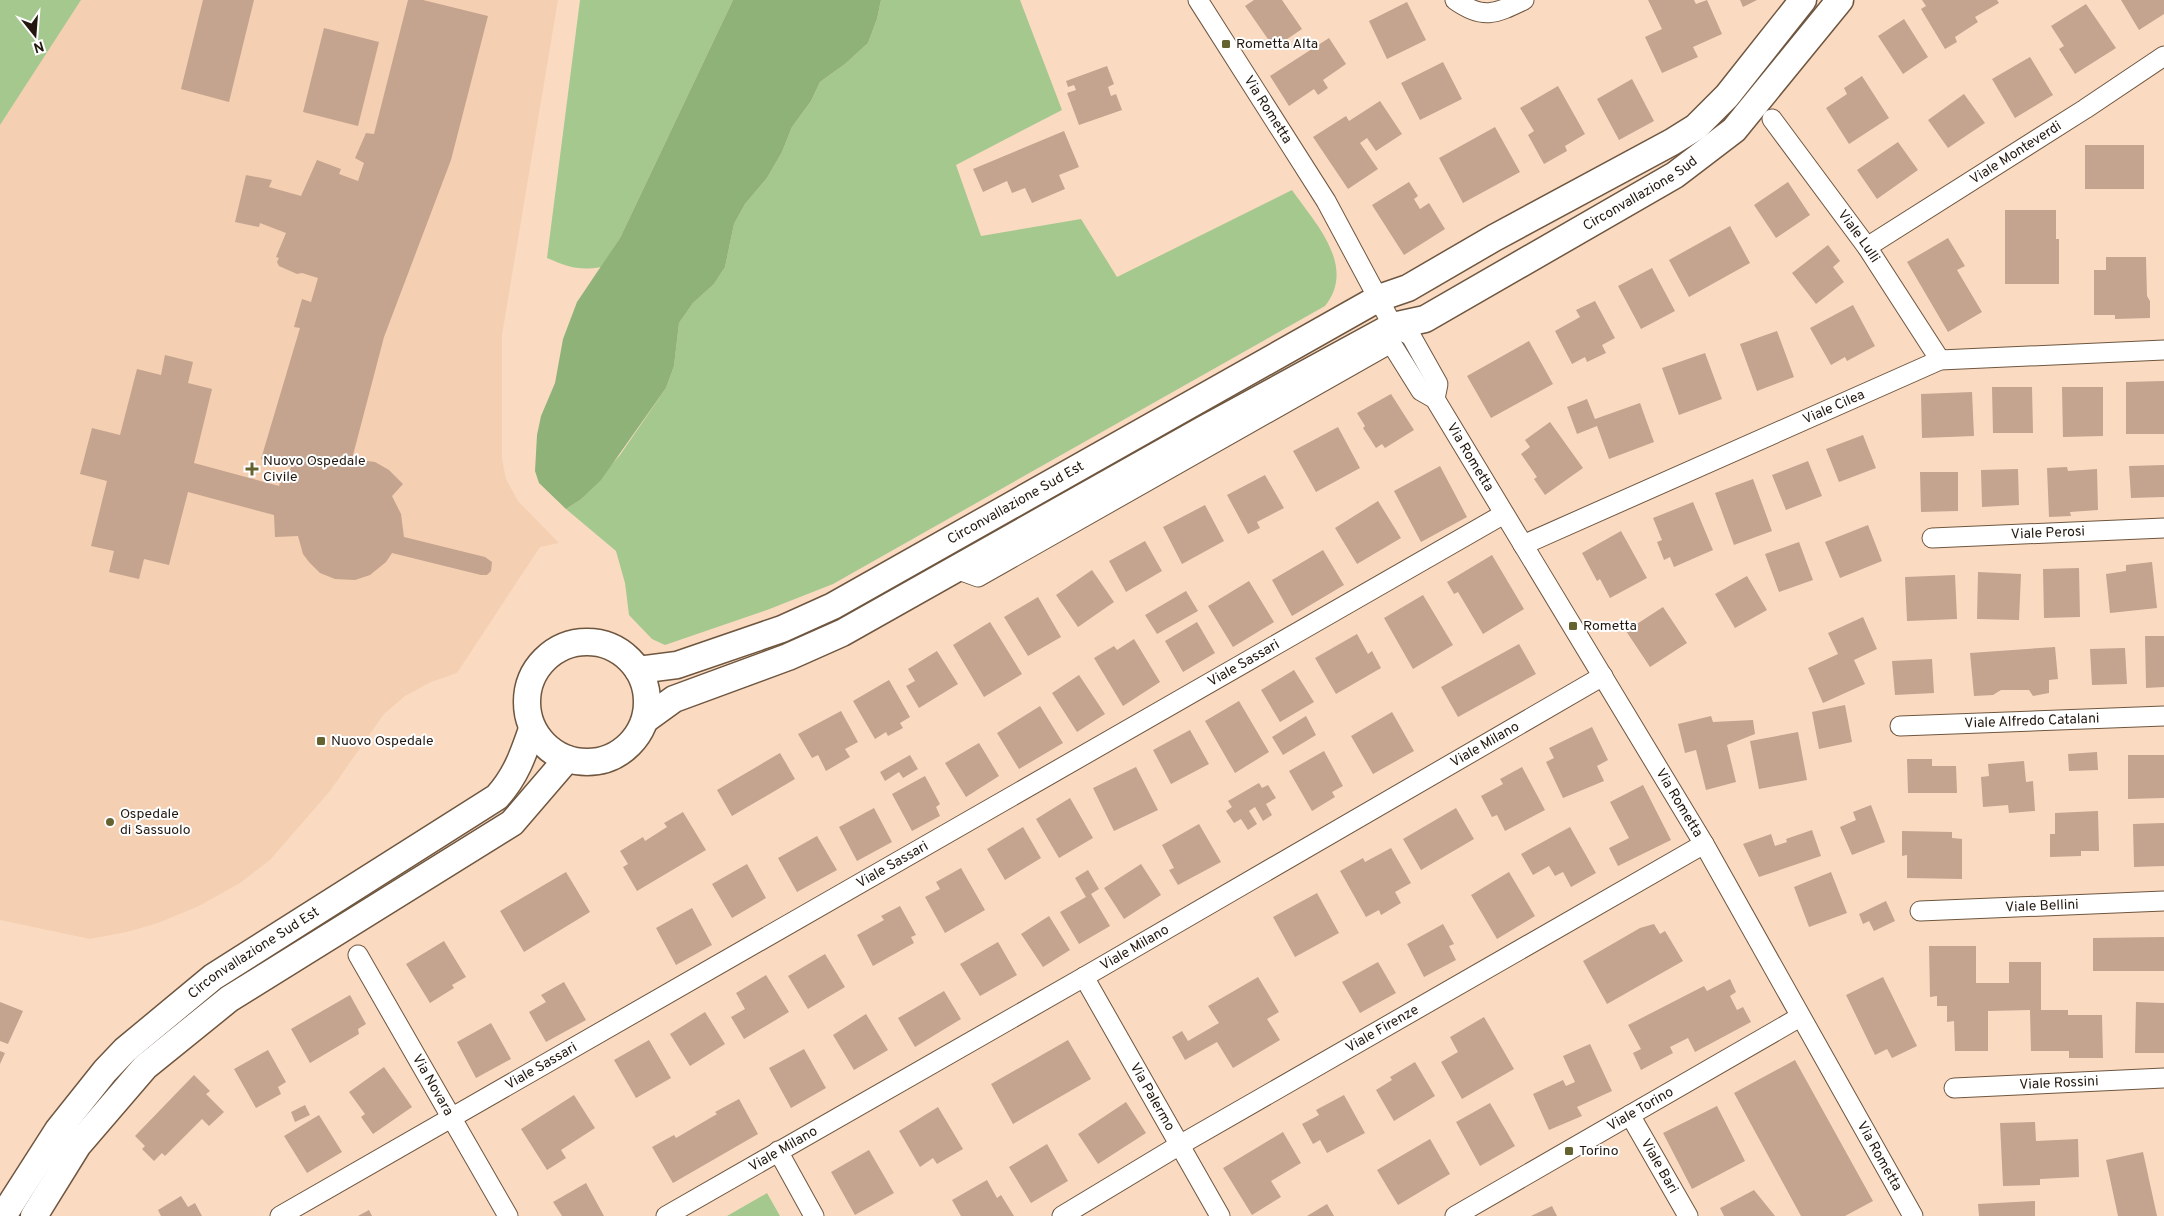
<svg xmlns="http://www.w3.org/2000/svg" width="2164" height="1216" viewBox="0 0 2164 1216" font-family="Overpass,sans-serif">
  <rect width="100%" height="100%" fill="#fadbc2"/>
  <path fill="#f4cfb1" d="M81,0h477l-56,335v124l4,20 12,22 41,42 -19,4 -83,126 -26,9 -26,14 -21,18 -54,77 -60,69 -30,23 -41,23 -41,17 -31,9 -37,7 -90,-19v-795z"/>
  <path fill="#a5c88e" d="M0,0h81l-81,125z
    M580,0h153l-113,238 -19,29c-22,4 -33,0 -54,-9z
    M881,0h139l42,110 -106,55 25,71 100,-17 36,58 175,-87c23,33 65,76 33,116l-492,278 -66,26 -102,35 -13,-6 -23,-24 -4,-32 -9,-32 -50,-42 14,-9 40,-45 46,-67 8,-22 5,-43 14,-20 21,-19 11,-17 9,-43 11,-20 22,-26 15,-26 10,-25 19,-26 9,-19 25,-18 23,-21 9,-24z
    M767,1193l13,23h-53z"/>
  <path fill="#8fb279" d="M733,0h148l-4,19 -9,24 -23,21 -25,18 -9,19 -19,26 -10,25 -15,26 -22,26 -11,20 -9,43 -11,17 -21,19 -14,20 -5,43 -8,22 -65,92 -21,20 -14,9 -27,-26 -4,-12 2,-36 4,-19 14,-33 8,-44 14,-37 43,-64z"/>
  <path fill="#c4a38f" d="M203,0h51l-25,102 -48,-13z
    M408,0h15l65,16 -37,144 -67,177 -32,122 23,3 14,8 14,14 -11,12 9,18 3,23 81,20 7,5 -1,9 -4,4h-6l-89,-22 -6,9 -16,13 -15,5 -20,-1 -15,-6 -11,-11 -6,-8 -5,-18 -23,1 -1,-22 -86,-23 -19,73 -25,-6 -5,20 -30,-7 5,-21 -23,-5 16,-65 -27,-7 12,-46 28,7 17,-66 24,6 4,-20 28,7 -5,21 24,6 -18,74 85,23 4,-16 6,3 2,-6 -30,-8 39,-131 -6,-1 8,-28 9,3 7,-24 -16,-5 -5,1 -18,-8 -2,-4 2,-4 -3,-1 10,-24 -26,-10 -1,4 -24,-5 11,-47 26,5 -3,7 32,9 16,-36 24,9 -2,5 19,7 6,-18 -9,-5 11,-25 8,1z
    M1254,0h28l20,29 -28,19 -29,-42z
    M1648,0h46l2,4 11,-4 15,34 -29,13 5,10 -36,16 -17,-36 17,-8z
    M1740,0h17l-14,7z
    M1922,0h75l2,3 -24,14 3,5 -23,15 2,5 -12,7 -24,-40 5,-3z
    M2121,0h43v14l-25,16z
    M1407,2l19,38 -39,19 -18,-38z
    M2086,4l30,44 -41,26 -16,-25 5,-3 -13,-20z
    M1904,19l24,38 -25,17 -25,-38z
    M324,28l55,14 -21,84 -55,-14z
    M1329,38l17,26 -23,16 5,8 -10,7 -4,-6 -25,17 -19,-30z
    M2030,57l23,38 -38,23 -23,-39z
    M1443,62l19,37 -42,21 -19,-37z
    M1107,66l7,18 -6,3 3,9 5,-2 6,16 -43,15 -12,-32 9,-3 -2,-5 -6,2 -2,-6z
    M1862,76l27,42 -40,26 -23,-36 21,-14 -3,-6z
    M1632,79l22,42 -35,19 -22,-41z
    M1558,86l27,48 -20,12 2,5 -23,13 -16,-29 6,-4 -14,-23z
    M1964,94l21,29 -37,25 -20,-28z
    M1380,101l22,33 -26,17 -9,-13 -7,5 18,26 -30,20 -35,-52 33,-21 3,5z
    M1495,127l25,45 -57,31 -24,-45z
    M1064,131l15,36 -20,8 6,14 -33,14 -7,-15 -13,5 -5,-12 -24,11 -10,-23z
    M1898,142l20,28 -41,29 -20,-29z
    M2085,145h59v44h-59z
    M1409,182l9,14 -4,3 6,10 9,-6 16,26 -41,26 -32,-50z
    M1788,182l22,33 -34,23 -22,-33z
    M2005,210h51v29h3v45h-54z
    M1730,226l20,37 -61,34 -20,-37z
    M1948,238l17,28 -8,4 25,42 -34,20 -41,-70z
    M1828,245l12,16 -7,6 11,15 -28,22 -24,-31z
    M2106,257h40l1,39 3,5v17l-35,1v-4h-21v-45h12z
    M1652,268l23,43 -34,18 -23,-43z
    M1595,301l20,37 -13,7 4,8 -19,9 -2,-5 -13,7 -17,-33 25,-14 -4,-7z
    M1853,305l22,41 -28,15 -2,-4 -14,8 -21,-37z
    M1777,331l17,46 -37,14 -17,-47z
    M1529,341l24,43 -62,34 -24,-42z
    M1705,353l17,46 -43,16 -17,-47z
    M2164,381v53h-38v-52z
    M1992,387h40l1,46h-40z
    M2062,387h41v49l-40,1z
    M1972,392l2,44 -52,2 -1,-44z
    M1391,394l23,36 -29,18 -3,-4 -6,4 -13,-20 2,-2 -8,-13z
    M1587,399l8,20 45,-16 14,39 -45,17 -12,-33 -20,8 -10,-27z
    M1550,422l33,46 -38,27 -11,-16 3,-2 -16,-23 9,-7 -5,-7z
    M1338,427l22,41 -44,24 -23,-41z
    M1863,435l13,33 -37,14 -13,-33z
    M1808,461l14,35 -36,14 -14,-35z
    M2164,465v32l-33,1 -2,-32z
    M1440,466l27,51 -46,25 -27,-51z
    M2067,467l1,4 29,-2 1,41 -28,2 1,4 -22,1 -2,-49z
    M2018,469l1,36 -37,2 -1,-37z
    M1920,472h38v39l-37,1z
    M1265,475l19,33 -27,14 3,6 -12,6 -21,-39z
    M1753,479l19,52 -38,14 -19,-52z
    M1378,501l23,37 -44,26 -22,-36z
    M1693,502l20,48 -39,17 -4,-10 -6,3 -7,-18 5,-2 -9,-22z
    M1205,505l19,36 -42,23 -19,-37z
    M1868,525l14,36 -42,17 -15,-36z
    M1621,531l26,47 -37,20 -10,-19 -3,2 -15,-28z
    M1145,541l17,30 -36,21 -17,-31z
    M1799,542l14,38 -34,12 -14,-38z
    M1323,550l21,35 -52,31 -20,-36z
    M1492,555l32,54 -41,25 -25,-42 -4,2 -7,-12z
    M2152,562l5,46 -47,5 -4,-39 20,-3v-6z
    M2079,568l1,49 -36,1 -1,-49z
    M1092,570l22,32 -36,25 -22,-32z
    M1978,572l43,2 -2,46 -42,-1z
    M1955,575l2,44 -50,2 -2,-44z
    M1747,576l20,34 -32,18 -20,-34z
    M1249,581l25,41 -41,25 -25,-41z
    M1186,591l12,20 -41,23 -12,-19z
    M1423,595l30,50 -40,24 -29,-51z
    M1038,597l23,40 -33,19 -24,-39z
    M1663,607l24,36 -37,24 -24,-36z
    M1863,617l14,32 -23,11 11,24 -42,19 -15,-35 30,-14 -10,-21z
    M990,622l32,52 -38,23 -31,-52z
    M1197,622l18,31 -32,19 -18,-31z
    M1357,634l11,20 4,-3 9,17 -45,26 -21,-36z
    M2145,636h19v51l-18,1z
    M1134,639l26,43 -37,24 -29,-48 20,-12 3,4z
    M1519,644l17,30 -78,43 -17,-30z
    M2055,647l3,32 -9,1v13l-16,3 -4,-6h-28l-8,5 -19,1 -4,-43z
    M2125,648l2,36 -35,1 -2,-36z
    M937,651l21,33 -39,24 -13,-22 9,-5 -7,-12z
    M1932,659l2,34 -39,2 -3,-34z
    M1294,670l20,32 -34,20 -19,-32z
    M1079,675l26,39 -28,18 -25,-39z
    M889,680l21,37 -10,6 3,5 -15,8 -2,-4 -11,7 -22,-38z
    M1239,701l30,51 -34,21 -30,-52z
    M1845,705l7,37 -33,7 -7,-37z
    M1040,706l23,37 -44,26 -22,-36z
    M841,711l17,31 -13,7 5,8 -24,14 -8,-16 -6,3 -14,-24z
    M1392,712l22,39 -41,23 -22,-38z
    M1306,716l10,19 -33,20 -11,-18z
    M1711,716l2,6 40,-2 2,14 -28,11 9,37 -30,8 -10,-40 -11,3 -7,-29z
    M1592,727l16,33 -11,6 7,15 -41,17 -17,-36 8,-4 -5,-10z
    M1190,730l19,34 -38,20 -18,-34z
    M1798,732l9,48 -48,9 -9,-48z
    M979,743l20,33 -33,21 -21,-34z
    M1324,751l19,35 -11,6 3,5 -23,14 -23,-40z
    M2097,752l1,18 -29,1 -1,-17z
    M780,753l15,26 -63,37 -15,-26z
    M910,755l8,14 -15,9 -4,-6 -14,9 -5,-9z
    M2128,755h36v43l-36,1z
    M1907,759h25v7h24l1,27h-49z
    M2024,761l2,21 7,-1 2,30 -26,2 -1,-8 -25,2 -2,-30 8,-1 -1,-12z
    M1136,767l22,43 -44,21 -21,-43z
    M1522,767l23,43 -40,21 -8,-16 -5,2 -11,-21 22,-12 -3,-5z
    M925,776l15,28 -4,3 4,9 -28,15 -20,-37z
    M1259,783l3,5 6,-3 8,13 -10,6 6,11 -9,6 -8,-14 -6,4 8,13 -9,6 -7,-11 -7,4 -8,-12 6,-4 -4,-6z
    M1643,785l28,55 -53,26 -9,-18 20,-10 -19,-36z
    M1070,798l23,40 -34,20 -23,-39z
    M1871,805l14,37 -33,13 -12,-28 16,-7 -3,-8z
    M874,808l18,34 -35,19 -18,-34z
    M1456,808l18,31 -53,31 -18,-31z
    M2098,811l1,40h-18v5l-31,1v-23h5v-21z
    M683,812l23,38 -69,41 -14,-24 5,-3 -8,-13 23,-14 2,4 22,-14 -3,-4z
    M2164,823v43l-30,1 -1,-43z
    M1199,824l22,38 -43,23 -9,-15 5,-2 -12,-23z
    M1023,827l18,31 -36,22 -18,-31z
    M1570,827l26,46 -25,14 -8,-15 -8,4 -6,-10 -16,9 -12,-21z
    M1812,830l9,26 -62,21 -16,-33 28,-10 4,12 12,-4 -1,-3z
    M1902,831l50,1v6l10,1v40l-55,-1v-23l-5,1z
    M817,836l20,34 -40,22 -19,-34z
    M1391,848l20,35 -16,9 6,11 -20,12 -2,-5 -13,7 -26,-46 23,-13 2,4z
    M747,864l19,34 -34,20 -20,-34z
    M1141,864l20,31 -37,24 -20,-31z
    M961,868l24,42 -40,23 -20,-36 15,-8 -4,-7z
    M1088,870l11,19 -8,5 19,32 -31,18 -19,-32 26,-15 -11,-19z
    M566,872l24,40 -66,40 -24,-41z
    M1509,872l26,44 -38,23 -26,-44z
    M1831,872l16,41 -38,14 -15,-40z
    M1317,893l22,40 -44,24 -22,-40z
    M1886,901l9,20 -21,10 -5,-10 -6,3 -4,-10z
    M900,906l16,29 -5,2 3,6 -41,23 -16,-31 27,-15 -3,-4z
    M692,908l20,37 -36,20 -20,-37z
    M1049,916l21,34 -27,17 -22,-33z
    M1443,924l11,20 -5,2 7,14 -32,17 -17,-33z
    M1654,924l6,10 5,-3 18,30 -76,43 -24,-43 57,-33z
    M2164,937v34h-71v-33z
    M444,941l22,36 -14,8 2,3 -24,15 -24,-39z
    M998,942l19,33 -37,21 -20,-32z
    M1929,946h47v37h33v-21h32v48h27v5h34l1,43h-34v-7h-38l-1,-41 -42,1v40h-33l-1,-30 -7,1v-16h-10v-10l-7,1z
    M825,954l20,33 -37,22 -20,-33z
    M1378,962l18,31 -36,20 -18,-31z
    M766,975l23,37 -45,27 -13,-22 14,-8 -9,-16z
    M1258,977l21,35 -12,7 13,21 -47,28 -16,-26 -32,18 -13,-23 10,-6 6,10 31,-18 -11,-17z
    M1883,977l34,69 -25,12 -5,-9 -12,6 -29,-60z
    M1730,979l6,13 -6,4 7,14 6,-3 8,15 -56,30 -7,-14 -18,9 3,6 -32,17 -8,-17 8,-4 -13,-24 76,-39 3,5z
    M564,982l22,38 -40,22 -17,-30 17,-10 -5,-7z
    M944,991l17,28 -46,28 -17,-29z
    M350,995l16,29 -8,5 1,5 -49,29 -19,-34z
    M0,1002l23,9 -15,33 -8,-3z
    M2136,1002l28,1v50h-29z
    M705,1012l20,32 -35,22 -20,-32z
    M866,1014l22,36 -34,20 -21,-35z
    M1484,1017l30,52 -52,30 -21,-37 17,-10 -8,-15z
    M491,1023l20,36 -35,19 -19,-36z
    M649,1040l22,38 -35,20 -22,-38z
    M1068,1040l23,39 -78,45 -22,-40z
    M1590,1044l22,47 -35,16 5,9 -33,14 -16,-36 30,-14 3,6 9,-4 -12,-26z
    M804,1049l22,39 -35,20 -22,-40z
    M268,1050l18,32 -8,5 3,7 -25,14 -22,-39z
    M0,1051l5,2 -5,11z
    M1795,1060l78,141 -28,15h-44l-67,-123z
    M1415,1062l20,34 -41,25 -18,-31 16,-10 -2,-3z
    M384,1067l28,40 -39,27 -12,-17 4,-3 -16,-22z
    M194,1075l16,16 -4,3 18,18 -15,14 -7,-7 -37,37 -3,-3 -8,8 -12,-12 3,-3 -10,-10z
    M574,1095l21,33 -34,22 5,8 -19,12 -26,-41z
    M1344,1095l21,38 -38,20 -7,-13 -7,4 -11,-20 17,-9 -3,-5z
    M739,1099l19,35 -85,49 -21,-36 22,-12 2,3 41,-24 -2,-2z
    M1126,1102l20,31 -48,31 -20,-30z
    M1490,1103l25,43 -35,20 -24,-44z
    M305,1105l5,10 -15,7 -4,-10z
    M1717,1106l28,55 -53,28 -29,-56z
    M938,1107l25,42 -26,15 -4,-6 -13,9 -21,-36z
    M319,1115l23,37 -35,21 -23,-37z
    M2035,1122l1,19 42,-2 1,38 -39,2v6l-37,1 -3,-63z
    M1283,1132l18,31 -30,18 10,16 -29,18 -29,-47z
    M1430,1139l20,35 -52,31 -21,-35z
    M1047,1144l21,37 -37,22 -22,-36z
    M869,1150l25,43 -39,22 -24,-43z
    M2143,1152l14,64h-39l-12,-56z
    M987,1180l10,18 4,-3 13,21h-53l-9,-16z
    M586,1183l18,33h-42l-9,-14z
    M1754,1190l21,26h-51l-4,-8z
    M181,1196l7,11 7,-4 7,13h-41l-3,-6z
    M2035,1201v15h-56l-1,-12z
    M1327,1204l7,12h-27z
    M1552,1206l5,10h-26z
    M369,1210l3,6h-14z"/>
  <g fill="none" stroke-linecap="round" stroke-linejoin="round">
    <defs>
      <g id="minor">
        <path id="s1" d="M1198,0l128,201 67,125 -2,17 30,48 14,8 269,445 209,372"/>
        <path d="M1455,0c28,20 40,14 69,0"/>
        <path id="s2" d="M1772,119l95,128 73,113"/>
        <path id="s3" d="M1867,247l218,-138 79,-53"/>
        <path d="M1393,326l18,10 27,48 -3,15"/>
        <path id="s4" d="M1932,538l232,-10"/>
        <path id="s5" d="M1523,545l417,-185 224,-10"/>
        <path d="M956,569l22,8 413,-234"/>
        <path id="s6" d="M1900,726l264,-10"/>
        <path id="s7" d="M1920,911l244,-10"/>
        <path id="s8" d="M358,955l150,261"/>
        <path id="s9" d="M1084,977l136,239"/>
        <path id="s10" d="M1954,1088l210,-10"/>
        <path id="s11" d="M1630,1115l58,101"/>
        <path d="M778,1151l36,65"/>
        <path id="s12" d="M280,1216l1224,-702"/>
        <path id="s13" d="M666,1216l418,-239 519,-301"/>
        <path id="s14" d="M1062,1216l116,-70 526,-302"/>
        <path id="s15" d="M1455,1216l345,-199"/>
      </g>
      <g id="secondary">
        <circle cx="587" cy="702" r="60"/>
        <path id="s16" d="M638,670l39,-5 105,-36 51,-23 546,-308 29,-10 86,-50 178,-96 24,-15 31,-31 76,-96"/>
        <path id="s17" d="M645,720l29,-21 114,-42 54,-24 362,-204 189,-103 32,-7 250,-144 59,-45 106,-130"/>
        <path id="s18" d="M3,1216l55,-86 47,-59 20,-21 88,-73 284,-180c19,-21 26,-42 35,-68"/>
        <path d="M34,1216l44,-71 67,-78 84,-68 283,-176 55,-64"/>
      </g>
    </defs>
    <use href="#minor" stroke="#6f563f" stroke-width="21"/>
    <use href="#secondary" stroke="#6f563f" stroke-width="29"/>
    <use href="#minor" stroke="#fff" stroke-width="19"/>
    <use href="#secondary" stroke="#fff" stroke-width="26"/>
  </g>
  <g fill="#646330" stroke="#fff" stroke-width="2">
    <rect x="1221" y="39" width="10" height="10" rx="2.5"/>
    <path d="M249.5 461.5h5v5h5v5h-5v5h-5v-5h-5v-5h5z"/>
    <rect x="1568" y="621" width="10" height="10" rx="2.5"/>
    <rect x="316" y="736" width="10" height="10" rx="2.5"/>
    <circle cx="110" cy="822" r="5"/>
    <rect x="1564" y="1146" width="10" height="10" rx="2.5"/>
  </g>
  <g text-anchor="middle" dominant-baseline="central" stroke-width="4" stroke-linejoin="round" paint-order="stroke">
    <g font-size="14" fill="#22180f" stroke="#fff" text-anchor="start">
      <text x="1236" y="44">Rometta Alta</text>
      <text x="263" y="461">Nuovo Ospedale<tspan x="263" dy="16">Civile</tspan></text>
      <text x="1583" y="626">Rometta</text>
      <text x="331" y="741">Nuovo Ospedale</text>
      <text x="120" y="814">Ospedale<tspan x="120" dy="16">di Sassuolo</tspan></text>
      <text x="1579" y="1151">Torino</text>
    </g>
    <g font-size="14" fill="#22180f" stroke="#fff">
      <text stroke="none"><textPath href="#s1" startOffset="130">Via Rometta</textPath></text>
      <text stroke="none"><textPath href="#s3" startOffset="176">Viale Monteverdi</textPath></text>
      <text stroke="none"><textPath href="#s17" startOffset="1129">Circonvallazione Sud</textPath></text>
      <text stroke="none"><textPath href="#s2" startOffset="146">Viale Lulli</textPath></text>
      <text stroke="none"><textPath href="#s5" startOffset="340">Viale Cilea</textPath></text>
      <text stroke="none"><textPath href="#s1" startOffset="538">Via Rometta</textPath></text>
      <text stroke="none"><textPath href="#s16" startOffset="416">Circonvallazione Sud Est</textPath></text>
      <text stroke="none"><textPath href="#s4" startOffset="116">Viale Perosi</textPath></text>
      <text stroke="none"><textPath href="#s12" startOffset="1111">Viale Sassari</textPath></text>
      <text stroke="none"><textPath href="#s6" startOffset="132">Viale Alfredo Catalani</textPath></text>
      <text stroke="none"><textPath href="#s13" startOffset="945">Viale Milano</textPath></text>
      <text stroke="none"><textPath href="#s1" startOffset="942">Via Rometta</textPath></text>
      <text stroke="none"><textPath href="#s12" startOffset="706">Viale Sassari</textPath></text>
      <text stroke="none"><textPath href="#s7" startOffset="122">Viale Bellini</textPath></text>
      <text stroke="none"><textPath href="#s13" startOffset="540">Viale Milano</textPath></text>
      <text stroke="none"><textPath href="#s18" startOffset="368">Circonvallazione Sud Est</textPath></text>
      <text stroke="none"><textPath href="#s14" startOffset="371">Viale Firenze</textPath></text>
      <text stroke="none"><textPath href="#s12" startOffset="301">Viale Sassari</textPath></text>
      <text stroke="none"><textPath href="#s10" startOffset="105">Viale Rossini</textPath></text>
      <text stroke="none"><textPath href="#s8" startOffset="150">Via Novara</textPath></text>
      <text stroke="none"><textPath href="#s9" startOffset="138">Via Palermo</textPath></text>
      <text stroke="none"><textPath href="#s15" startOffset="214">Viale Torino</textPath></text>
      <text stroke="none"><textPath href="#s13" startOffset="135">Viale Milano</textPath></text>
      <text stroke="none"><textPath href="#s1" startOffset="1348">Via Rometta</textPath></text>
      <text stroke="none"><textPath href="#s11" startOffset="59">Viale Bari</textPath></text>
    </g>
  </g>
  <g transform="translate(35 35) rotate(163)" stroke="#ffffff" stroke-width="4" paint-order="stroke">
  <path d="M0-4L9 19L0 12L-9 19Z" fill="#22180f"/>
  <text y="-8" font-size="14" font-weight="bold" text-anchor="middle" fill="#22180f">N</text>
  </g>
</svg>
